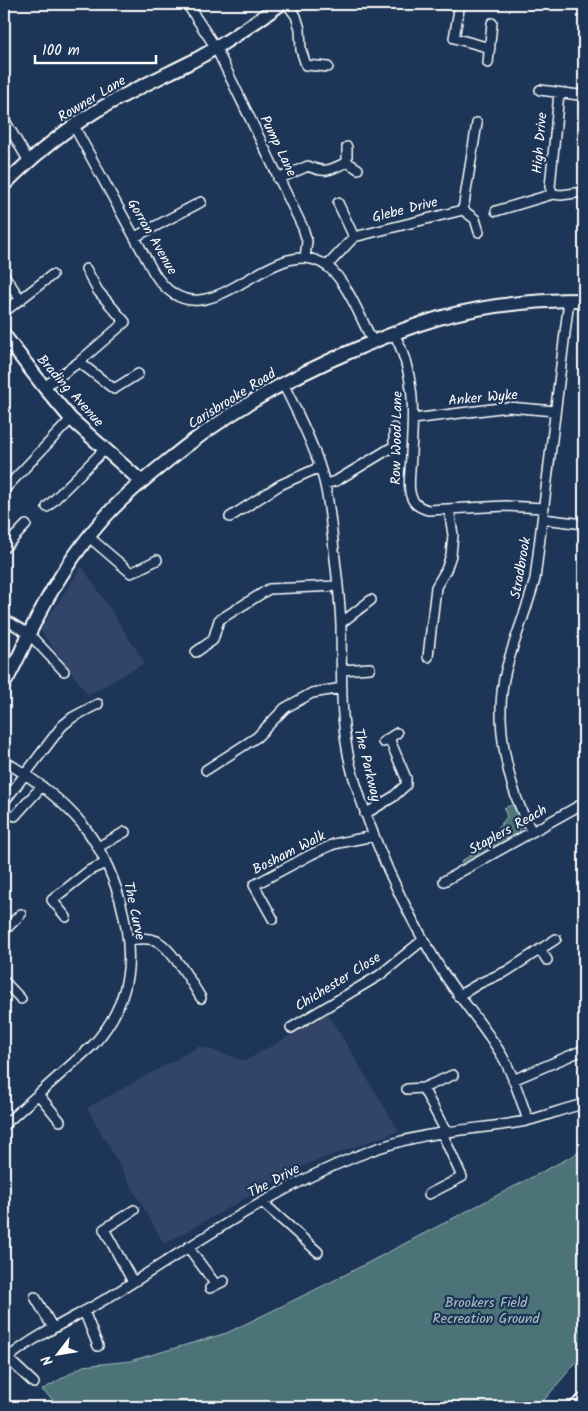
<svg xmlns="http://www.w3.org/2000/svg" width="588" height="1411" viewBox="0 0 588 1411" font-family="Kalam,sans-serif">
  <rect width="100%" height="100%" fill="#1d3557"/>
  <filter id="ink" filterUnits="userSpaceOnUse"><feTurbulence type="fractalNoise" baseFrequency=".02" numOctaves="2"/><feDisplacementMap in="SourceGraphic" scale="10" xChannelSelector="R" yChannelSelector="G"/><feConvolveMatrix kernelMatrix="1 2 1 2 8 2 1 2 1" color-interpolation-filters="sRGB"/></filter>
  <g filter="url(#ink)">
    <path fill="#314468" d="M82,566l63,97 -57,32 -48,-65z
      M328,1014l71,117 -92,33 -143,80 -77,-136 113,-62 45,15z"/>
    <path fill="#4b7378" stroke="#a5b9bc" d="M515,804l7,21 -3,8 -56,32 -2,-4 18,-10 28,-34 -3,-9z
      M584,1150v203l-46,54h-477l-19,-17 41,-24 47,-5 97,-28 106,-52z"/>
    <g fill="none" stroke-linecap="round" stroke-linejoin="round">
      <defs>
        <path id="street" d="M187,4l29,44 87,180 4,13 -2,17
          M287,4l9,12 4,13 1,21 5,15 22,2
          M460,4l-6,34 36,10
          M488,63l4,-40
          M540,90l39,5
          M4,119l24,41
          M74,126l80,147c52,81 118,-49 174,-6 18,13 34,54 45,75
          M347,162v-15
          M278,179l30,-13c18,8 22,4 39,-4l11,7
          M553,194l-3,-7 9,-94
          M338,203l16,34
          M463,210l14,-87
          M496,211l57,-17 8,1 23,-3
          M135,237l66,-35
          M327,266l27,-29 109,-27 12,9 4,13
          M4,275l17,25
          M4,312l48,-37
          M394,333c21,41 20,76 17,120 0,13 -3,27 -1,39 2,11 8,15 18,18l77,-4 39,2
          M79,362l35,27 24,-15
          M283,383c13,28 28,55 37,84 8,24 10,49 13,74 3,28 7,56 8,84 1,50 -2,101 12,150 20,66 48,129 84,188 20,34 49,63 68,98 10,19 16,40 23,59
          M44,387l35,-25 46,-40 -27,-31 -12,-22
          M413,419l95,-12 47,4
          M325,484l11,-3 58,-35v-18
          M4,490l67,-71
          M47,507l57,-57
          M230,517l50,-32 40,-18
          M543,519l41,5
          M89,537l42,36 26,-13
          M4,548l22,-23
          M4,619l25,15 35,37
          M341,623l30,-23
          M196,652l17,-12 6,-20 50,-31 69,-3
          M428,657l8,-70 10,-17 5,-15 2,-20 -4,-26
          M342,670l28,-2
          M383,742l14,-9
          M4,761c29,17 57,38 79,64 17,22 29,48 37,75 15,55 13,101 -27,145l-89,80
          M206,770l51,-33 28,-29 27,-15 30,-5
          M4,802l58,-76 11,-9 25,-13
          M365,814l28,-17 13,-12v-7l-17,-40
          M15,816l27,-30
          M532,832c-25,-44 -39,-113 -26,-162 8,-31 21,-60 29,-91l34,-279
          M98,847l27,-15
          M444,881l140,-78
          M66,917l-14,-17 38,-30 16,-7
          M273,919l-19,-34 58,-31 22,-10 39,-8
          M4,931l17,-17
          M129,940c9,-1 19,-3 28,1 15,8 35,42 44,57
          M540,949l7,11
          M4,981l17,18
          M458,996l22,-13 27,-12 49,-32
          M291,1028l89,-53 43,-35
          M513,1080l68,-29
          M423,1088l23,44
          M407,1089l16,-1 30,-13
          M38,1094l22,27
          M429,1194l33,-17 -20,-44
          M262,1202l56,50
          M188,1247l28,38
          M133,1282l-29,-53 30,-19
          M210,1288l14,-7
          M35,1297l18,31
          M84,1311l14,35
          M4,1355l30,28
          M8,1358c32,-26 71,-42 106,-64 81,-49 154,-103 243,-138 29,-12 60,-20 91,-24 26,-4 52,-6 78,-11 20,-5 39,-13 58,-17"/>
        <path id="secondary" d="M4,185c28,-28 58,-53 92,-74 30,-18 63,-33 95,-49 32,-17 61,-37 90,-58
          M4,335l40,52 27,32 71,63
          M4,684c10,-16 17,-33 25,-50 20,-42 45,-82 76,-117 17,-19 36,-35 56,-51 60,-50 127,-89 200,-119 25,-11 51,-21 78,-29 46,-13 97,-18 145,-18
          M575,1407l9,-7"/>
      </defs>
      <use href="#street" stroke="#fff" stroke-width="12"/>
      <use href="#secondary" stroke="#fff" stroke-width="16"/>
      <use href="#street" stroke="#1d3557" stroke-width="9"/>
      <use href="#secondary" stroke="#1d3557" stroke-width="12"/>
    </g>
  </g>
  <g text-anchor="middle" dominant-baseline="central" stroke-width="4.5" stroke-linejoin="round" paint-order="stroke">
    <g font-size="14" fill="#fff" stroke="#1d3557">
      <text transform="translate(92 99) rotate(-31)">Rowner Lane</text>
      <text transform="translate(540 143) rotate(-85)">High Drive</text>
      <text transform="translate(278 146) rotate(64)">Pump Lane</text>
      <text transform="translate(405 210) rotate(-14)">Glebe Drive</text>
      <text transform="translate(152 237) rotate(60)">Gorran Avenue</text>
      <text transform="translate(70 391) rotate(48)">Brading Avenue</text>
      <text transform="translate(483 398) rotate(-5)">Anker Wyke</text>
      <text transform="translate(232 399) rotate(-32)">Carisbrooke Road</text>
      <text transform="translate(397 438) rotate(-89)">Row Wood Lane</text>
      <text transform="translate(521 568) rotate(-80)">Stradbrook</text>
      <text transform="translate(367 765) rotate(76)">The Parkway</text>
      <text transform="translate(508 830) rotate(-29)">Staplers Reach</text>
      <text transform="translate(289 853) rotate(-27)">Bosham Walk</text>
      <text transform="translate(134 911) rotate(78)">The Curve</text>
      <text transform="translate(338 982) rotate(-32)">Chichester Close</text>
      <text transform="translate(274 1181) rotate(-28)">The Drive</text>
    </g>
    <g font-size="14" fill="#aec0c2" stroke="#1d3557">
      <text x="486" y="1303">Brookers Field<tspan x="486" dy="16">Recreation Ground</tspan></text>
    </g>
  </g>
  <rect width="588" height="1411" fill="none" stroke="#1d3557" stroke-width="20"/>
  <rect x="10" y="10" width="568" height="1391" fill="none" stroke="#fff" stroke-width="2" filter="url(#ink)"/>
  <g transform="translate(58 1354) rotate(239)" stroke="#1d3557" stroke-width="4" paint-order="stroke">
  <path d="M0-4L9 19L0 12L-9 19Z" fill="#ffffff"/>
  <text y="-8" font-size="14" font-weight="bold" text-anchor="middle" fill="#ffffff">N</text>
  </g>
  <path d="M35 55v8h121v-8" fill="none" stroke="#ffffff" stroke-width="2.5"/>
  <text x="42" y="55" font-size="15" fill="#ffffff" stroke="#1d3557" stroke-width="4" paint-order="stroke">100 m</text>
</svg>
